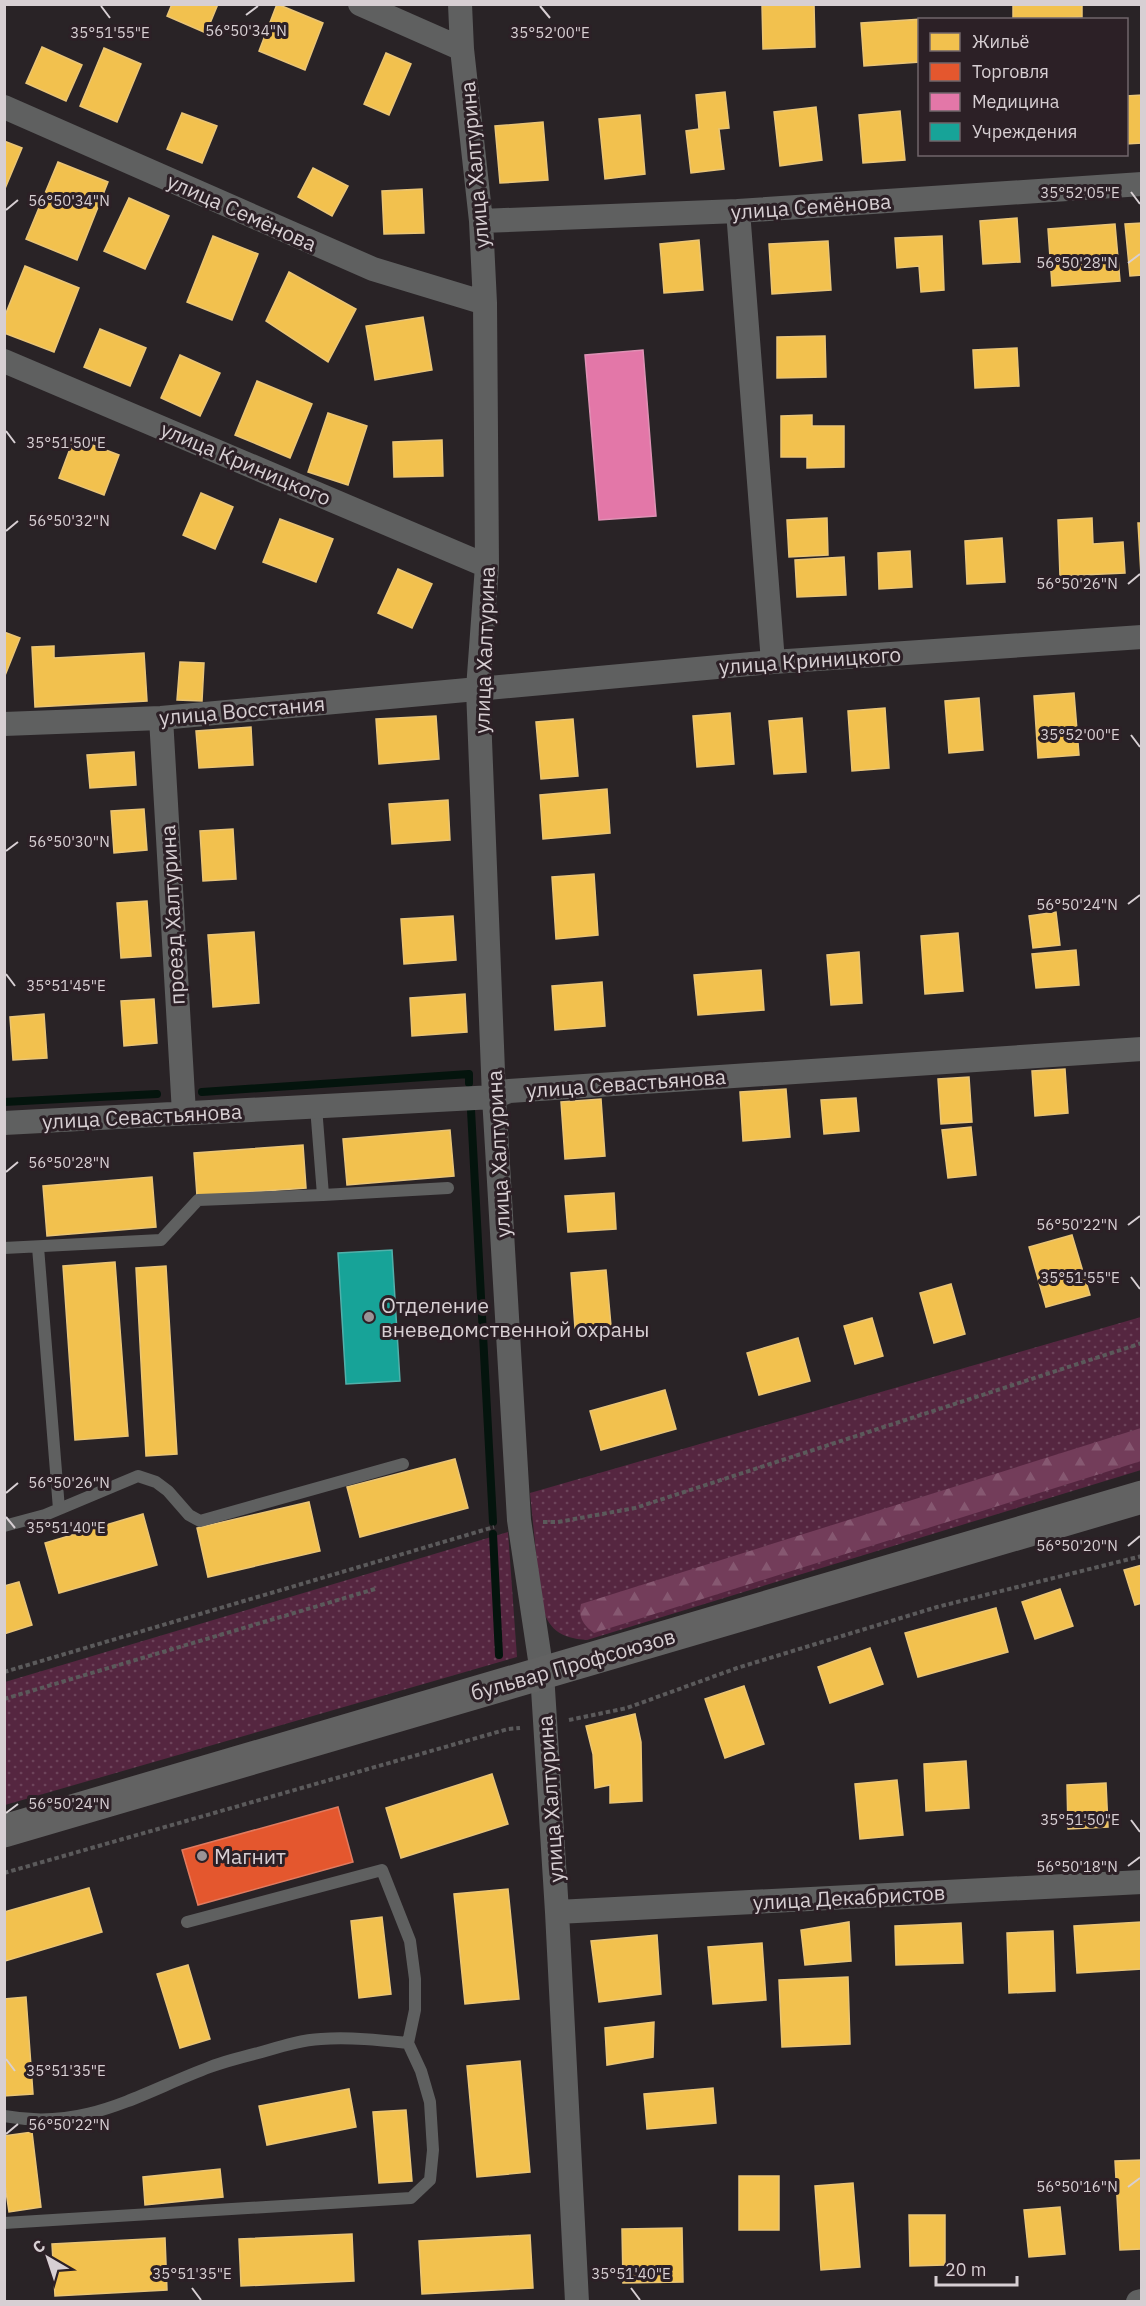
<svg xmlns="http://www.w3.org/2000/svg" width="1146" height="2306" viewBox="0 0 1146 2306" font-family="'IBM Plex Sans',sans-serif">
  <defs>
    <pattern id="grass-dots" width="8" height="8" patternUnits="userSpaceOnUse" patternTransform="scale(1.5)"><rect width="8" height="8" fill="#552640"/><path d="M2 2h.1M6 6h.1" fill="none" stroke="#6d445b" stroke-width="1.8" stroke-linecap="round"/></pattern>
    <pattern id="forest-firs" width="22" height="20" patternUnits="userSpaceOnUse" patternTransform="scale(1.5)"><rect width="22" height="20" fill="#733d5a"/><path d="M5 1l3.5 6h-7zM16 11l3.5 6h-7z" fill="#865871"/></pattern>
  </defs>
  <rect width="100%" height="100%" fill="#292326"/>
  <path fill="url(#grass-dots)" d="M1141,1317v153l-554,170c-28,-2 -39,-11 -46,-37l-11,-110z
    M508,1532l9,125 -512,148v-123z"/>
  <path fill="url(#forest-firs)" d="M1141,1428v33l-547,172c-11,-8 -16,-16 -13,-29z"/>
  <path fill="#f2c14e" stroke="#eac576" stroke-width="1.5" d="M172,4h46l-12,29 -39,-17z
    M277,4l46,19 -18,47 -46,-19z
    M814,4l1,43 -52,2 -1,-44z
    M1013,4h69v13l-69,3z
    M923,19l-3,1v42l-56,4 -3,-43z
    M42,47l40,18 -16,36 -40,-18z
    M104,48l37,16 -24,58 -37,-16z
    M386,53l25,11 -22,51 -25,-11z
    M725,92l4,36 -10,1 5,40 -33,4 -5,-42 13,-2 -3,-34z
    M1142,95v48l-16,1v-48z
    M816,107l6,53 -42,6 -6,-54z
    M900,111l5,49 -42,3 -4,-48z
    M182,113l35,13 -15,37 -35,-14z
    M640,115l5,59 -40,5 -6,-60z
    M543,122l5,58 -48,3 -5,-57z
    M4,141l18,7 -18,43z
    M58,162l50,20 -31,78 -51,-21z
    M313,168l35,18 -16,30 -34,-19z
    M422,189l2,44 -40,1 -2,-43z
    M129,198l40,18 -24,53 -41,-18z
    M1017,218l3,44 -37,2 -3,-43z
    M1142,223v52l-12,1 -5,-52z
    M1115,224l5,57 -68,5 -4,-57z
    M213,236l45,18 -26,66 -45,-18z
    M942,236l2,54 -23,2 -2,-26 -22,2 -2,-30z
    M699,240l4,50 -39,3 -4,-49z
    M828,241l3,49 -59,4 -3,-50z
    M25,266l54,22 -25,64 -50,-19v-15z
    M289,272l67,37 -28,53 -62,-41z
    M423,317l9,53 -57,10 -9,-54z
    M100,329l46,19 -16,38 -46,-19z
    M825,336l1,41 -49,1v-41z
    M1017,348l2,38 -44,2 -2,-38z
    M180,355l40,18 -20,43 -39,-18z
    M257,381l55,23 -22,54 -55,-23z
    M328,413l39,13 -19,59 -40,-13z
    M812,415v11h32v41l-37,1v-11h-26v-41z
    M74,438l45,17 -15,40 -45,-17z
    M442,440l1,36 -49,1 -1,-35z
    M201,493l32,14 -18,42 -32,-14z
    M827,518l1,37 -39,2 -2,-37z
    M1092,518l1,26 30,-2 2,31 -65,3 -2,-56z
    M280,519l53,20 -17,43 -53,-20z
    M1138,523h4l-1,52z
    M1002,538l3,44 -38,2 -2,-43z
    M910,551l2,36 -33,2 -1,-36z
    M844,557l2,38 -49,2 -2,-37z
    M398,569l34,15 -20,44 -34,-15z
    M4,632l16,6 -16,40z
    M54,646v12l90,-5 3,48 -112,6 -3,-60z
    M180,662l24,1 -2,38 -25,-1z
    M1074,693l5,62 -41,3 -4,-62z
    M979,698l4,52 -34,3 -4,-52z
    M885,708l4,60 -37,3 -4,-60z
    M730,713l4,51 -37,3 -4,-51z
    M436,716l3,43 -60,5 -3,-45z
    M802,718l4,54 -32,2 -5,-53z
    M573,719l5,57 -37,3 -5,-57z
    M251,727l2,38 -54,3 -3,-37z
    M134,752l2,33 -46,3 -3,-33z
    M607,789l3,44 -67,6 -3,-44z
    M448,800l2,40 -58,4 -3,-40z
    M144,809l3,41 -33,3 -3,-42z
    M233,829l3,50 -33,2 -3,-50z
    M594,874l4,61 -42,4 -4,-62z
    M147,901l4,55 -30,2 -4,-55z
    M1056,912l4,33 -27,3 -4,-32z
    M453,916l3,44 -52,4 -3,-45z
    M254,932l5,71 -46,4 -5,-72z
    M958,933l5,58 -38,3 -4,-58z
    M1076,950l3,35 -43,3 -4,-34z
    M859,952l3,51 -31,2 -4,-50z
    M761,970l3,40 -66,5 -4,-40z
    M602,982l3,44 -50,4 -3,-44z
    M465,994l2,38 -55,4 -2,-38z
    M154,999l3,44 -33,3 -3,-45z
    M44,1014l3,44 -34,2 -3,-43z
    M1065,1069l3,44 -33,3 -3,-45z
    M969,1077l3,45 -31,2 -3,-45z
    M786,1089l4,48 -47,4 -3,-49z
    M856,1098l3,33 -35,3 -3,-34z
    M601,1099l4,57 -40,3 -4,-57z
    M971,1127l5,48 -28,3 -6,-48z
    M450,1130l4,46 -107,9 -4,-46z
    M303,1145l3,43 -109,8 -3,-43z
    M152,1177l4,50 -109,9 -4,-50z
    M614,1193l2,36 -48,3 -3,-36z
    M1072,1235l18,60 -44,12 -17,-60z
    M115,1262l13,174 -53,4 -12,-174z
    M166,1266l11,188 -31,2 -10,-188z
    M606,1270l5,56 -36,2 -4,-55z
    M951,1284l14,50 -31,9 -14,-50z
    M872,1318l11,38 -28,8 -11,-38z
    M798,1338l12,43 -51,14 -12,-42z
    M665,1390l11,39 -75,21 -11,-39z
    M455,1459l13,49 -108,29 -13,-50z
    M309,1502l11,49 -112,26 -11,-49z
    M143,1514l14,51 -98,28 -14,-50z
    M1142,1565v38l-7,2 -11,-35z
    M19,1582l13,43 -28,9v-48z
    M1060,1589l13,37 -38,13 -13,-37z
    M996,1608l12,44 -90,25 -13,-44z
    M870,1648l13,36 -53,19 -12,-36z
    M744,1686l20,58 -39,14 -20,-59z
    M635,1714l6,28 1,59 -32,2v-18l-15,3 -2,-34 -7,-28z
    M966,1761l3,47 -43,3 -2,-47z
    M492,1774l16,50 -107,34 -15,-50z
    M897,1780l6,55 -43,4 -5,-55z
    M1106,1783l2,44 -40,2 -1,-44z
    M89,1888l13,44 -97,29 -1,-49z
    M508,1889l11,110 -54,5 -11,-110z
    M382,1917l9,77 -32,4 -8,-77z
    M849,1922l2,39 -46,4 -4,-35z
    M1141,1922l1,47 -65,4 -3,-47z
    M961,1923l2,40 -67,2 -1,-39z
    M1053,1931l2,60 -46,2 -2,-60z
    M657,1935l4,59 -62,8 -8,-61z
    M762,1943l4,57 -53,4 -5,-57z
    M188,1965l22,74 -30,9 -23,-74z
    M848,1977l2,67 -68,3 -3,-67z
    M26,1997l7,97 -29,2v-97z
    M654,2022l-1,35 -46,8 -2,-37z
    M520,2061l10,111 -53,5 -10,-111z
    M713,2088l3,35 -69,6 -3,-35z
    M349,2089l7,38 -89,18 -8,-39z
    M406,2110l6,71 -33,2 -6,-71z
    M32,2132l9,75 -32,5 -5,-34v-42z
    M1142,2160v89l-22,1 -5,-89z
    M220,2169l3,28 -78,8 -2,-28z
    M739,2176h40v54h-40z
    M853,2183l7,84 -39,3 -6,-84z
    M1060,2207l5,47 -36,3 -5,-47z
    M909,2215h36v50l-35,1z
    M682,2228l1,54 -60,1 -1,-54z
    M352,2234l2,47 -113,5 -2,-47z
    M530,2235l3,53 -111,6 -3,-53z
    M165,2238l2,52 -112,6 -3,-52z"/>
  <path fill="#e4572e" stroke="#e07b60" stroke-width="1.5" d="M338,1807l15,55 -155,43 -16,-55z"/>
  <path fill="#e377a8" stroke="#df91b5" stroke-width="1.5" d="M643,350l13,166 -57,4 -14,-165z"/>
  <path fill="#17a398" stroke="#51b0aa" stroke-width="1.5" d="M392,1250l8,131 -54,3 -8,-131z"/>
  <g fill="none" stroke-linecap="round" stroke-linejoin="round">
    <path stroke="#04140d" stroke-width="8" d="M202,1092l267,-18v9
      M4,1102l153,-8
      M471,1110l22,412
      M493,1534l6,121"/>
    <path stroke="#5b5a5b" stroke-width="4" stroke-dasharray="4.5 3" stroke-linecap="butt" d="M543,1522h15l77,-14 507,-165
      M4,1672l490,-145
      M4,1699l371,-110
      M569,1720l58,-12 110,-40 200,-61 205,-51
      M4,1873l504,-144 12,-1"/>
    <path stroke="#5f6060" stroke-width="12" d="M323,1195l125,-7
      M38,1247l21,262
      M4,1248l157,-8 37,-40 125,-5 -7,-88
      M4,1526l41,-11 93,-39 18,6 12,9 21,24 11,6 203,-57
      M4,2116c82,15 134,-22 206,-49 16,-6 32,-10 48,-14 21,-6 42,-13 63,-14 29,-2 58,1 87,4
      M4,2223l407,-25 19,-18 3,-30 -3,-48 -9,-31 -13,-28 7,-33v-31l-5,-38 -28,-71 -195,52"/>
    <path stroke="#5f6060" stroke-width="24" d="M360,4l102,45
      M460,4l2,45 19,172 4,82 2,263 -9,123 16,408 25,423 23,153 15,239 20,390
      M4,107l369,162 112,34
      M738,211l35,451
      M481,221l257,-10 404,-27
      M4,361l483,205
      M161,718l23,395
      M4,724l157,-6 612,-56 369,-25
      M4,1123l490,-26 15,-6 633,-42
      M557,1912l585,-30
      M1138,2302l4,-1"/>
    <path stroke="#626262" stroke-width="33" d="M4,1831l1138,-334"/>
  </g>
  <path fill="none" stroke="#d7cfd3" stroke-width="2" d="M101,6l9,12M540,6l10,12M246,15l12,-9M1131,192l9,12M6,210l12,-10M1128,263l12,-9M6,431l9,12M6,531l12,-10M1128,584l12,-10M1131,735l9,12M6,851l12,-9M1128,904l12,-9M6,974l9,12M6,1172l12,-10M1128,1225l12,-9M1131,1277l9,12M6,1493l12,-10M6,1517l9,11M1128,1546l12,-10M6,1813l12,-9M1131,1820l9,12M1128,1866l12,-9M6,2059l9,12M6,2134l12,-10M1128,2187l12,-9M192,2288l9,12M631,2288l9,12"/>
  <g fill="#9a9396" stroke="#2c2026" stroke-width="2">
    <circle cx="369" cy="1317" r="6"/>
    <circle cx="202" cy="1856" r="6"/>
  </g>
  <g text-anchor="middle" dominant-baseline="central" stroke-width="6" stroke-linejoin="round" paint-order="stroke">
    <g font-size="21" fill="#d7cfd3" stroke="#2c2026">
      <text transform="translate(474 165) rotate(-95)">улица Халтурина</text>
      <text transform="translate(811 206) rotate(-4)">улица Семёнова</text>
      <text transform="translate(242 212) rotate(24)">улица Семёнова</text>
      <text transform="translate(246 463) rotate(23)">улица Криницкого</text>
      <text transform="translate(484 650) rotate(-88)">улица Халтурина</text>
      <text transform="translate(810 660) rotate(-4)">улица Криницкого</text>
      <text transform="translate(242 710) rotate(-5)">улица Восстания</text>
      <text transform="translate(172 915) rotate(-93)">проезд Халтурина</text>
      <text transform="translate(626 1083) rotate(-4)">улица Севастьянова</text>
      <text transform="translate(142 1116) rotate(-3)">улица Севастьянова</text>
      <text transform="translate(498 1154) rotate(-93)">улица Халтурина</text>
      <text transform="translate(573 1664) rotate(-16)">бульвар Профсоюзов</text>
      <text transform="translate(550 1799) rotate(-94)">улица Халтурина</text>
      <text transform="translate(849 1897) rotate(-3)">улица Декабристов</text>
    </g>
    <g font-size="21" fill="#d7cfd3" stroke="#2c2026" text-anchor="start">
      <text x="381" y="1305">Отделение<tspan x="381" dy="24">вневедомственной охраны</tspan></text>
      <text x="214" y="1856">Магнит</text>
    </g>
  </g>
  <g font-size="15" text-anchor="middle" fill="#d7cfd3" stroke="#2c2026" stroke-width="6" stroke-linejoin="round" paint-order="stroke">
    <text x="246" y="36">56°50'34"N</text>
    <text x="110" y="38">35°51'55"E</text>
    <text x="550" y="38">35°52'00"E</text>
    <text x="1080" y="198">35°52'05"E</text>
    <text x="69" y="206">56°50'34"N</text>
    <text x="1077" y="268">56°50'28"N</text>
    <text x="66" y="448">35°51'50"E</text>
    <text x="69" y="526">56°50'32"N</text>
    <text x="1077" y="589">56°50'26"N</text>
    <text x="1080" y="740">35°52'00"E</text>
    <text x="69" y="847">56°50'30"N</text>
    <text x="1077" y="910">56°50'24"N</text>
    <text x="66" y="991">35°51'45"E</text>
    <text x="69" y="1168">56°50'28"N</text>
    <text x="1077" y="1230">56°50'22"N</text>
    <text x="1080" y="1283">35°51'55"E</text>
    <text x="69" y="1488">56°50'26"N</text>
    <text x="66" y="1533">35°51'40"E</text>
    <text x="1077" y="1551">56°50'20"N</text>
    <text x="69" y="1809">56°50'24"N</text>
    <text x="1080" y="1825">35°51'50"E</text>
    <text x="1077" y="1872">56°50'18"N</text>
    <text x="66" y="2076">35°51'35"E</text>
    <text x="69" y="2130">56°50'22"N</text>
    <text x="1077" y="2192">56°50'16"N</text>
    <text x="192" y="2279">35°51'35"E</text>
    <text x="631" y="2279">35°51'40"E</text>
  </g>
  <rect width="1146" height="2306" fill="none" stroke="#d7cfd3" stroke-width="12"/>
  <rect x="918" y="18" width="210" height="138" fill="#2c2026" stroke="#70666b" stroke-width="1.5"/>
  <rect x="930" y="33" width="30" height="18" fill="#f2c14e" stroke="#70666b" stroke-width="1.5"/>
  <text x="972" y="48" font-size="18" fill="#d7cfd3">Жильё</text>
  <rect x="930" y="63" width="30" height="18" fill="#e4572e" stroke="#70666b" stroke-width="1.5"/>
  <text x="972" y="78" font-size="18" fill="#d7cfd3">Торговля</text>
  <rect x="930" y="93" width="30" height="18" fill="#e377a8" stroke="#70666b" stroke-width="1.5"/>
  <text x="972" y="108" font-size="18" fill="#d7cfd3">Медицина</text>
  <rect x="930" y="123" width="30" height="18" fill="#17a398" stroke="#70666b" stroke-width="1.5"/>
  <text x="972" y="138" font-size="18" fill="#d7cfd3">Учреждения</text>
  <g transform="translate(48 2258) rotate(321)" stroke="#2c2026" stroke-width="4.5" paint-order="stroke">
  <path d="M0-4.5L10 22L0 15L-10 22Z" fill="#d7cfd3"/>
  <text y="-9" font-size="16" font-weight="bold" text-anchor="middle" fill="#d7cfd3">С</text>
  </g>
  <path d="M936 2276v9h81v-9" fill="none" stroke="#d7cfd3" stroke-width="3"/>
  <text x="945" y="2276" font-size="18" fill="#d7cfd3" stroke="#2c2026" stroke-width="4.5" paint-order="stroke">20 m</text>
</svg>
